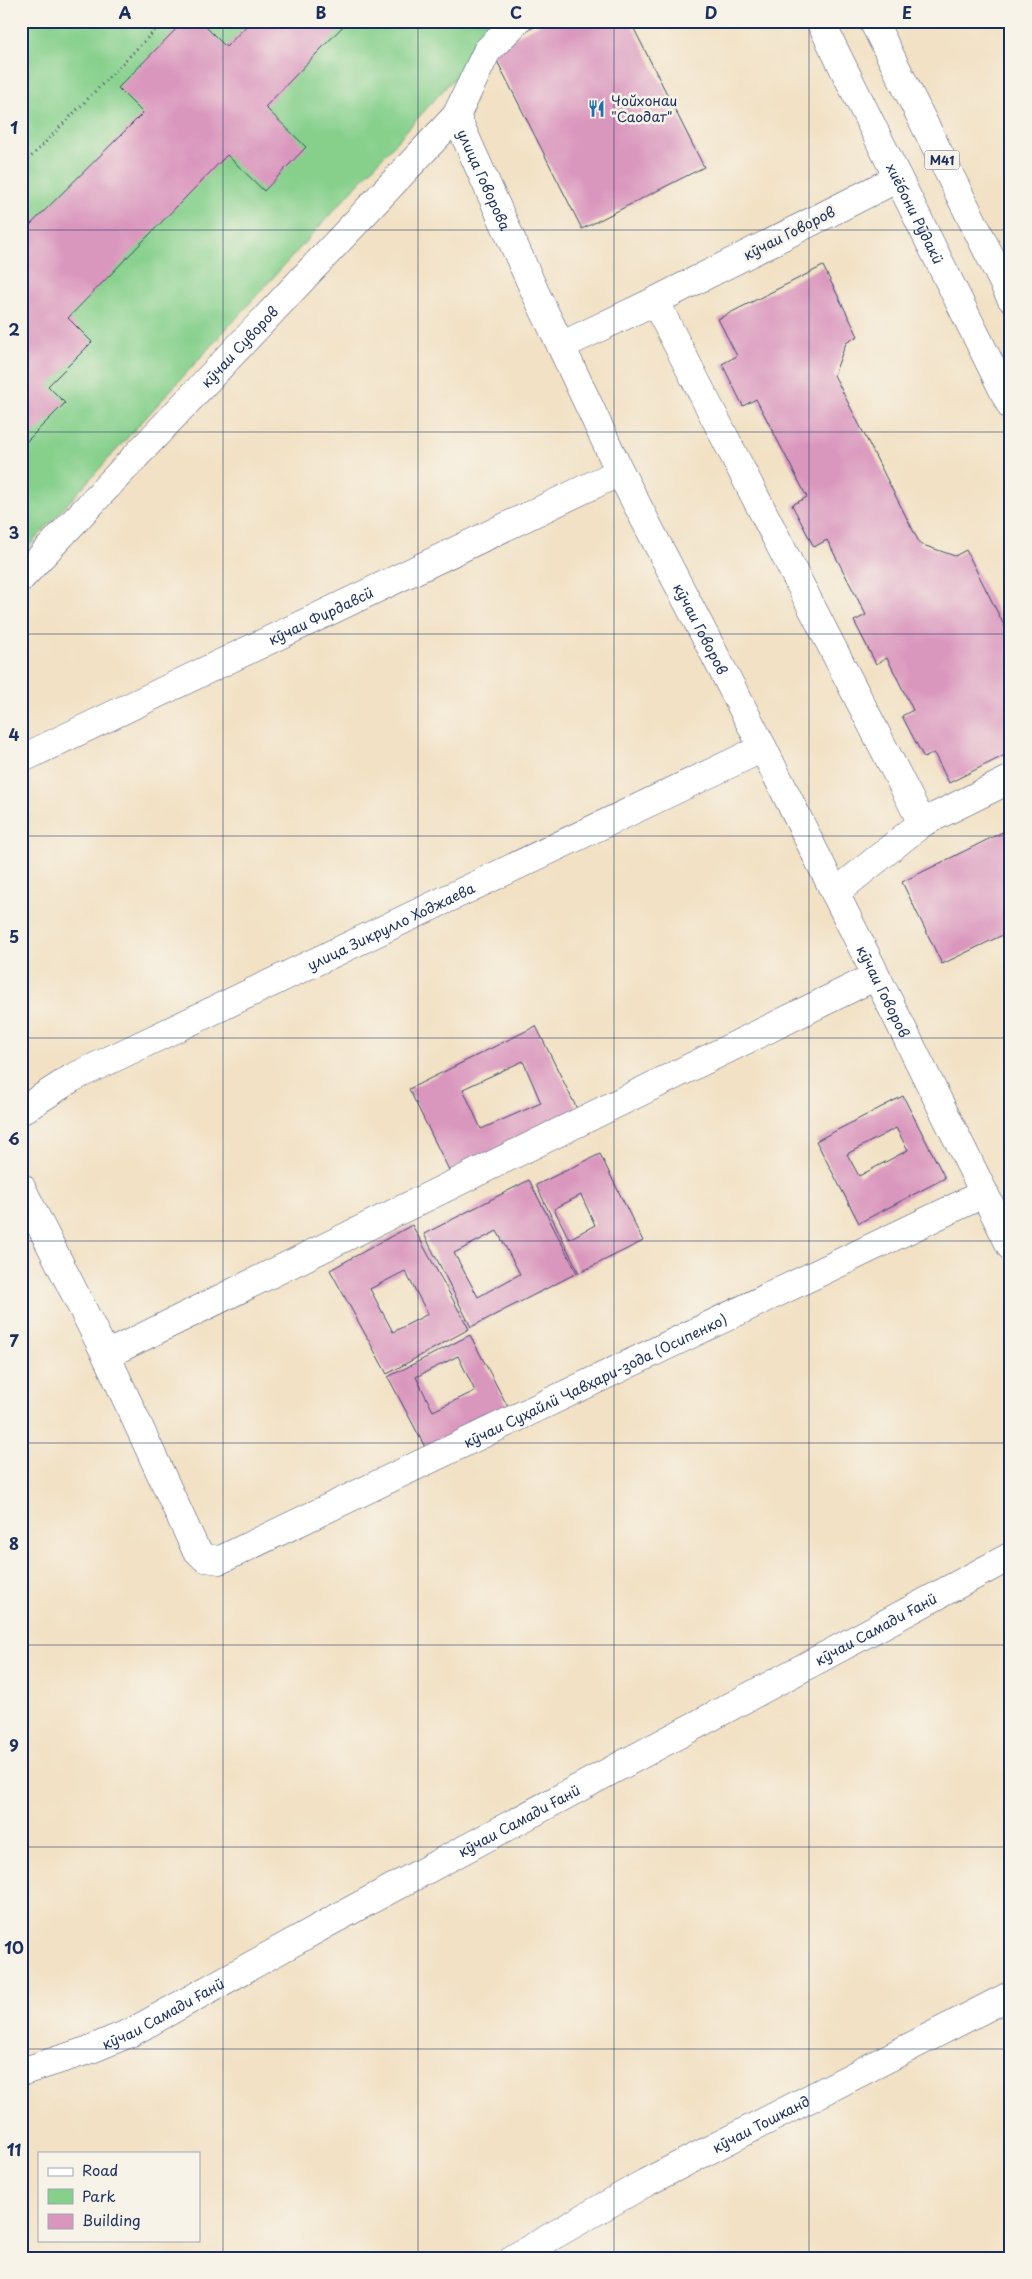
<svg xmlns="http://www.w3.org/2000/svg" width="1032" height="2279" viewBox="0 0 1032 2279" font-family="'Playpen Sans',sans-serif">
  <rect width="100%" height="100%" fill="#f7f3e8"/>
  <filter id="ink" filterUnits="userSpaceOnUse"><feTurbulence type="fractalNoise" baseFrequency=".02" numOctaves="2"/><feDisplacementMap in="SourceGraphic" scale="10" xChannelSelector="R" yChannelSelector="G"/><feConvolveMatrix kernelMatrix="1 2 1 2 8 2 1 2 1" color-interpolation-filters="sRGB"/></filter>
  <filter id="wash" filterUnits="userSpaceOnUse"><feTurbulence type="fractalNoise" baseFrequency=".0096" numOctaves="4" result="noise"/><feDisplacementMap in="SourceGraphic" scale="20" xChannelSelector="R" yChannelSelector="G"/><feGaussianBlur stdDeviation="1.12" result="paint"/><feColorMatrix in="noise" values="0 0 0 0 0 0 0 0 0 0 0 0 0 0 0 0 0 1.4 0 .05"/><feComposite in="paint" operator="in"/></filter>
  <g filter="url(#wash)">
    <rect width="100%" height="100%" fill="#f2e1c4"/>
    <path fill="#86d08c" stroke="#508075" d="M21,21h485l-485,534z"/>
    <g id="blocks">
      <path fill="#da97be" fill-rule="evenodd" d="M184,21h16l26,26 25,-26h97l-83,86 41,40 -42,44 -37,-36 -159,163 24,24 -44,44 17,17 -44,44v-213l122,-121 -25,-25z
        M546,21h84l74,146 -122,62 -91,-180z
        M823,266l35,70 -12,7 -12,32 86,169 35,12 11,-6 45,89v113l-62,31 -15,-30 -10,5 -22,-42 11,-6 -26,-52 -11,6 -22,-43 12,-6 -39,-75 -13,7 -22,-42 15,-8 -51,-98 -13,7 -21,-42 15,-8 -19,-37z
        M1011,828v103l-69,33 -40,-82z
        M536,1026l45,91 -127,63 -45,-91zM523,1061l18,42 -60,26 -18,-40z
        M903,1096l42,82 -86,45 -43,-82zM896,1128l12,22 -49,26 -12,-22z
        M600,1154l43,87 -64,32 -43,-88zM581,1195l14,30 -26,14 -15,-30z
        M529,1180l48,93 -106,54 -47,-93zM497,1231l23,43 -42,23 -24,-44z
        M412,1225l57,104 -82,45 -57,-104zM405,1271l23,43 -35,18 -23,-43z
        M470,1335l39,74 -82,42 -39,-74zM458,1356l17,35 -42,20 -17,-34z"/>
    </g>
  </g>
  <g filter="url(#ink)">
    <use href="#blocks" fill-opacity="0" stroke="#3b4a6d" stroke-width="1"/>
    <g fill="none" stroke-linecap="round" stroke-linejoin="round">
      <defs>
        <g id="minor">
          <path id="s1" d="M517,21l-30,30 -31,65 79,176 26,54"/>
          <path id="s2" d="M898,178l-243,123 -94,45 59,126 143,276 248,499"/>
          <path d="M655,301l267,522"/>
          <path id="s3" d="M21,578l435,-462"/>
          <path id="s4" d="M21,759l599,-287"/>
          <path d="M835,893l87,-70 89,-44"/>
          <path id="s5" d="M21,1111l51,-33 691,-330"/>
          <path id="s6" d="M21,1187l85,168 89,193 10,10 15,2 763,-366"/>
          <path d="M106,1355l770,-379"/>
          <path id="s7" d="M21,2072l68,-22 43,-18 201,-112 678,-364"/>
          <path id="s8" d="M514,2258l131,-75 366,-188"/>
        </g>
        <g id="highway">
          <path id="s9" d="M820,21l191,385"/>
          <path d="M873,21l138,277"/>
        </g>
      </defs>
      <use href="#minor" stroke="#3b4a6d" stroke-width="29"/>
      <use href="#highway" stroke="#3b4a6d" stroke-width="29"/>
      <path stroke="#3b4a6d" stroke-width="3" stroke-dasharray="1 4" stroke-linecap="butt" d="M21,167l143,-146"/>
      <use href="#minor" stroke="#fff" stroke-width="28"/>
      <use href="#highway" stroke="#fff" stroke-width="28"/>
    </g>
  </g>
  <path fill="none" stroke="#1b2f5e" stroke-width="1" stroke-opacity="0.55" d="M223,21v2237M418,21v2237M614,21v2237M809,21v2237M21,230h990M21,432h990M21,634h990M21,836h990M21,1038h990M21,1241h990M21,1443h990M21,1645h990M21,1847h990M21,2049h990"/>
  <defs>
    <symbol id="restaurant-bare" viewBox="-9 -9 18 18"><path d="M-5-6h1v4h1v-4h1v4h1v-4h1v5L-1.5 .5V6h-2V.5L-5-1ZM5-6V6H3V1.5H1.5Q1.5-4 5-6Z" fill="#1f6fb2" stroke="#f7f3e8" stroke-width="2.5" paint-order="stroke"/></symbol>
  </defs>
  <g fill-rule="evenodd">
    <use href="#restaurant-bare" x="584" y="96" width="25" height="25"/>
  </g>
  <g text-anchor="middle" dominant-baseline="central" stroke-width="5" stroke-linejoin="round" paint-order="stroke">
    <rect fill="#f7f3e8" stroke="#5d6a87" stroke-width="1" x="924.5" y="150.5" width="35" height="19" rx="4"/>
    <g font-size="12" font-weight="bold" fill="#1b2f5e">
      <text x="942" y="160">M41</text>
    </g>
    <g font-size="14" fill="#1b2f5e" stroke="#f7f3e8" text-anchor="start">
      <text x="611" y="100">Чойхонаи<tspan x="611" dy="16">"Саодат"</tspan></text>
    </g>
    <g font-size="14" fill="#1b2f5e" stroke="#f7f3e8">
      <text stroke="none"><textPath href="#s1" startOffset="184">улица Говорова</textPath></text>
      <text stroke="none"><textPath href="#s9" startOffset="215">хиёбони Рӯдакӣ</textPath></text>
      <text transform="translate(789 233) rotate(-27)">кӯчаи Говоров</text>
      <text stroke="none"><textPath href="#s3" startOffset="318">кӯчаи Суворов</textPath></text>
      <text stroke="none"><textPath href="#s4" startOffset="332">кӯчаи Фирдавсӣ</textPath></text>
      <text stroke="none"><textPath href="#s2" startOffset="692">кӯчаи Говоров</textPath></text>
      <text stroke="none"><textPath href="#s5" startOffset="414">улица Зикрулло Ходжаева</textPath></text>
      <text stroke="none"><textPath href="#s2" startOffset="1098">кӯчаи Говоров</textPath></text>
      <text stroke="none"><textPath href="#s6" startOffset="846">кӯчаи Суҳайлӣ Ҷавҳари-зода (Осипенко)</textPath></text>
      <text stroke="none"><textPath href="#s7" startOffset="964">кӯчаи Самади Ғанӣ</textPath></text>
      <text stroke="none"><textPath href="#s7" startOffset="559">кӯчаи Самади Ғанӣ</textPath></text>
      <text stroke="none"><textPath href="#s7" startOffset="154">кӯчаи Самади Ғанӣ</textPath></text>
      <text stroke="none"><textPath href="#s8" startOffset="281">кӯчаи Тошканд</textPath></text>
    </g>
  </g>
  <rect width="1032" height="2279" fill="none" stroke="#f7f3e8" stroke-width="55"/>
  <rect x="38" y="2152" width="162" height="90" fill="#f7f3e8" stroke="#9fa5b1"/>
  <rect x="48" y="2168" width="25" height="8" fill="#ffffff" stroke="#9fa5b1"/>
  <text x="82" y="2176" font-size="15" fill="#1b2f5e">Road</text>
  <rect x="48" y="2189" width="25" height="15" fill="#86d08c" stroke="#9fa5b1"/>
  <text x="82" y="2202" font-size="15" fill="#1b2f5e">Park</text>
  <rect x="48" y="2214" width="25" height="15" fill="#da97be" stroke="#9fa5b1"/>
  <text x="82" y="2226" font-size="15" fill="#1b2f5e">Building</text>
  <rect x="28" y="28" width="976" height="2224" fill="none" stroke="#1b2f5e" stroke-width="2"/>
  <g font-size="16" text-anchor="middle" font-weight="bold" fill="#1b2f5e">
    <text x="125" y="19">A</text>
    <text x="321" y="19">B</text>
    <text x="516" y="19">C</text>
    <text x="711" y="19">D</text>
    <text x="907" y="19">E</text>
    <text x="14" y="134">1</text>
    <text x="14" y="336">2</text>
    <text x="14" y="539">3</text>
    <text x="14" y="741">4</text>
    <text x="14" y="943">5</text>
    <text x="14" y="1145">6</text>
    <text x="14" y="1347">7</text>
    <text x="14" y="1550">8</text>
    <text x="14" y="1752">9</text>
    <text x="14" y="1954">10</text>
    <text x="14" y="2156">11</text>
  </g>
</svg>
